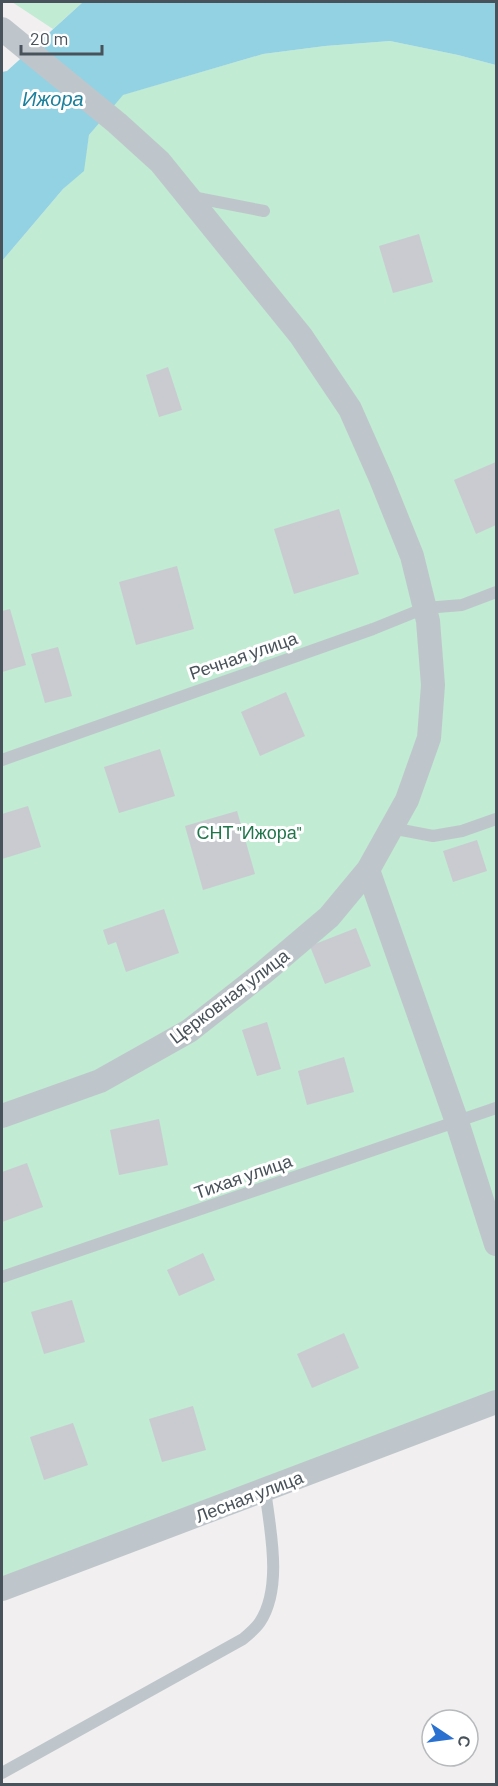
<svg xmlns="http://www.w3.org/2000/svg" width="498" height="1786" viewBox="0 0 498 1786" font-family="Barlow,sans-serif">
  <rect width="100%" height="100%" fill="#f1efef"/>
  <path fill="#c1ebd2" d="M12,2h71l-30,27z
    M390,41l68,14 38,10v1337l-494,187v-1328l61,-72 20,-18 6,-36 33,-40 141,-41 62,-8z"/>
  <path fill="#92d2e3" d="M83,2h413v63l-38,-10 -68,-14 -65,5 -62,8 -140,41 -34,40 -5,36 -21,18 -61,72v-189l5,-1z"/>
  <path fill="#c9cbd1" d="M419,234l14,48 -40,11 -14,-47z
    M168,367l14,43 -23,7 -13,-42z
    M496,462v63l-20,9 -22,-54z
    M339,509l20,65 -65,20 -20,-65z
    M177,566l17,63 -58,16 -17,-63z
    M10,609l16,56 -24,7v-61z
    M58,647l14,49 -27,7 -14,-49z
    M286,692l19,44 -45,20 -19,-44z
    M160,749l15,47 -56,17 -15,-46z
    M28,806l13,41 -39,12v-45z
    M237,811l18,63 -52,16 -18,-64z
    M477,840l10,31 -34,11 -10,-31z
    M164,909l15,44 -53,19 -10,-30 -8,3 -5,-15z
    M356,928l15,38 -46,18 -15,-38z
    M267,1022l14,47 -24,7 -15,-46z
    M344,1057l10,35 -47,13 -9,-34z
    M159,1119l9,46 -49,10 -9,-45z
    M27,1163l16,44 -41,15v-50z
    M203,1253l12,27 -36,16 -12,-26z
    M72,1300l13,42 -41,12 -13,-42z
    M344,1333l15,35 -47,20 -15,-34z
    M193,1406l13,44 -44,12 -13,-43z
    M73,1423l15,42 -44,15 -14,-43z"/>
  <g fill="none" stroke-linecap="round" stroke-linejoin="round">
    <path stroke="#bec6cc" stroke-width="12" d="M192,197l72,14
      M2,760l371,-131 52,-21 37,-3 34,-13
      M391,828l42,8 29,-5 34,-12
      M2,1277l494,-169
      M2,1773l241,-134c6,-5 13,-11 17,-17 23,-35 10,-93 5,-132"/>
    <path stroke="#bec6cc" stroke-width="24" d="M2,29l115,94 43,39 141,174 49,73 31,70 31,77 16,65 5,64 -4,53 -22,62 -39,70 89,252 39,122
      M2,1116l98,-35 89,-50 74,-58 66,-56 39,-47
      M2,1589l494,-187"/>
  </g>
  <g text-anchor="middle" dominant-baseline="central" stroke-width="6" stroke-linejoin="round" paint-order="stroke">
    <g font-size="18" fill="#48525a" stroke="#fff">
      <text transform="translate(243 655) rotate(-19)">Речная улица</text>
      <text transform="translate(229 996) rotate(-37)">Церковная улица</text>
      <text transform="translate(243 1176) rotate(-19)">Тихая улица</text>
      <text transform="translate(249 1496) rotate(-21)">Лесная улица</text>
    </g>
    <g font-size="18" fill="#20754b" stroke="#fff">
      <text x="249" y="832">СНТ "Ижора"</text>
    </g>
    <g font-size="20" font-style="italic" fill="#1a809c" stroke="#fff">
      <text x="53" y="98">Ижора</text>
    </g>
  </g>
  <rect width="498" height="1786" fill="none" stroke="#48525a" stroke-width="6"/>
  <g transform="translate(450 1738) rotate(103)"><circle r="28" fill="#ffffff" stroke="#b6babd" stroke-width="1.5"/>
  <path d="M0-4.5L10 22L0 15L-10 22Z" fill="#2a71d0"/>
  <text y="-9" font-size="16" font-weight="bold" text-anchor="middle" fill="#48525a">С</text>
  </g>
  <path d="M21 45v9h81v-9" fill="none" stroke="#48525a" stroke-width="3"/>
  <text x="30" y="45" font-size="18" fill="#48525a" stroke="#ffffff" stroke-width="4.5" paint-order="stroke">20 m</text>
</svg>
